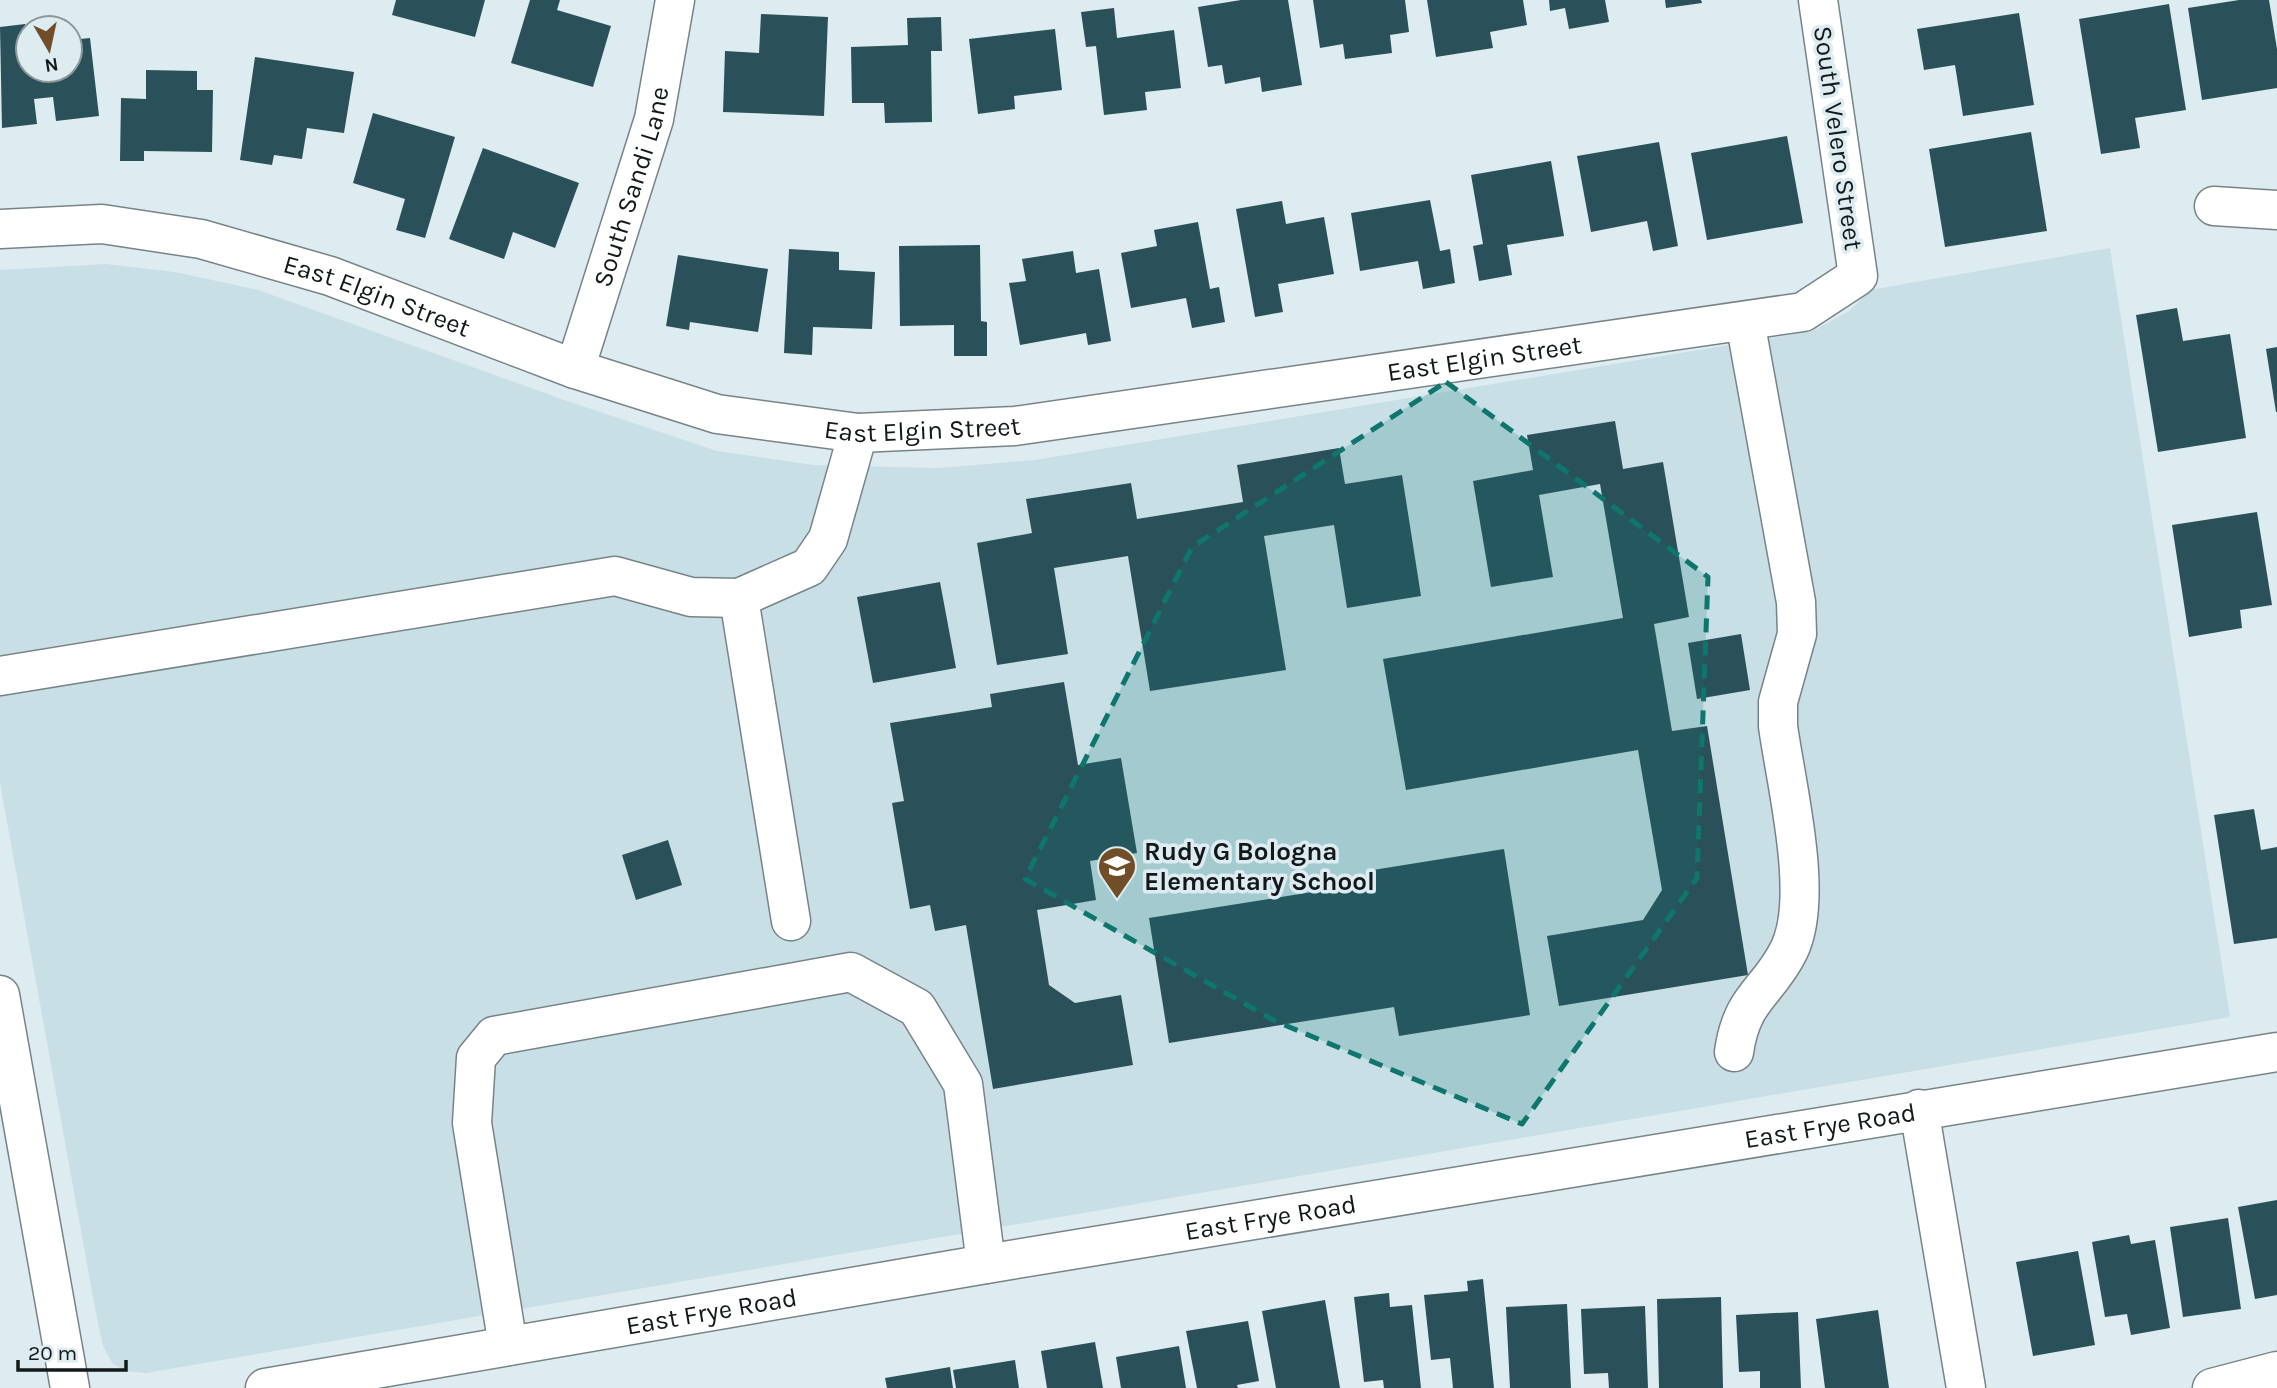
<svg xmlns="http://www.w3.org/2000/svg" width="2277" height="1388" viewBox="0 0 2277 1388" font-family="Karla,sans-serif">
  <rect width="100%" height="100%" fill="#ddecf0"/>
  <path fill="#c8dfe6" d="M2110,248l120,769 -2084,356 -21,-2 -13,-8 -9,-17 -8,-38 -95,-525v-513l106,-6 69,8 83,18 309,111 150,50 97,14 124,3 97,-8 778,-129 36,-20 21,-21z"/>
  <path fill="#2a505a" d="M396,0h89l-10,37 -83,-22z
    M530,0h30l-3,10 54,16 -18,61 -82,-24z
    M1241,0h47l14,85 -40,7 -2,-15 -35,7 -3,-19 -14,2 -10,-60z
    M1313,0h92l4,32 -19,3 2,18 -47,6 -2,-15 -23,4z
    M1427,0h96l4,25 -37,7 3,16 -57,9z
    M1549,0h56l4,22 -40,7 -4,-21 -15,3z
    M1665,0h36l1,3 -36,5z
    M2239,0h30l8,49v39l-75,12 -14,-92z
    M2169,4l17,106 -51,8 5,30 -39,6 -22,-135z
    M1114,8l3,30 57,-8 7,58 -36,4 2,18 -43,5 -8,-69 -10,1 -5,-35z
    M2019,13l15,92 -71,11 -8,-51 -31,5 -7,-41z
    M761,14l67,3 -4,99 -101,-4 2,-61 34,2z
    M941,17l1,34h-11l1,71 -47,1 -1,-20h-32l-1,-56 57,-2 -1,-27z
    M25,24l3,11v35h42v-30l20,-2 9,78 -43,5 -3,-24 -19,2 3,25 -35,4 -2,-101z
    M1055,29l7,61 -48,6 1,13 -37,5 -9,-75z
    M255,57l99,15 -10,61 -37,-5 -5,31 -28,-4 -2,10 -32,-5z
    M146,70l51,1v19h16l-1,62 -68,-1v10h-24l1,-63 25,1z
    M373,113l82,24 -30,101 -29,-8 9,-31 -52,-16z
    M2031,132l16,99 -102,16 -16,-98z
    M1787,136l16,87 -96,17 -16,-87z
    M1659,142l19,104 -25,5 -6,-30 -56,11 -14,-76z
    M483,148l96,35 -24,65 -42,-16 -9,27 -55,-20z
    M1551,161l13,75 -57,9 5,30 -33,6 -6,-35 10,-2 -12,-69z
    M1430,200l10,51 10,-2 5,34 -32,6 -5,-28 -58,10 -9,-58z
    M1282,201l4,23 38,-7 10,57 -56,10 5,28 -28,5 -19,-108z
    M1198,222l12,67 9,-2 6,35 -33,6 -6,-30 -55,10 -10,-55 36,-7 -3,-16z
    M980,245l1,76 6,1v34h-33v-31l-54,1 -1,-80z
    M789,249l50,3v18l36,2 -3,57 -59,-2 -1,28 -28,-2z
    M1073,251l3,22 23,-4 12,72 -23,4 -2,-12 -66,12 -11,-62 17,-2 -4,-22z
    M678,255l90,14 -10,63 -68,-10 -1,8 -23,-4z
    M2177,308l6,33 47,-7 16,104 -88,14 -22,-137z
    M2277,347v65h-1l-10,-63z
    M1615,421l8,48 40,-7 26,155 -35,7 18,107 35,-5 41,249 -189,31 -12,-70 96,-16 19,-30 -24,-140 -232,40 -23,-131 240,-41 -23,-134 -61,11 14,82 -62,10 -18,-106 60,-11 -6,-35z
    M1339,448l6,36 57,-9 19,121 -74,12 -13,-83 -70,11 22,134 -136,21 -22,-135 -74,12 14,86 -71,11 -20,-122 55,-10 -6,-34 105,-16 6,36 106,-17 -6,-37z
    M2257,512l15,93 -32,5 2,18 -53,9 -17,-112z
    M940,582l16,86 -83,15 -16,-86z
    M1741,634l9,56 -53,9 -9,-56z
    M1064,682l14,83 43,-7 16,95 -47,8 6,39 -59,10 12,75 26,18 46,-8 12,70 -140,24 -27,-164 -31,6 -5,-26 -20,4 -18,-106 12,-2 -14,-78 102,-16 -2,-13z
    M2254,809l7,41 16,-3v91l-43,6 -20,-129z
    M668,840l14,45 -46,15 -14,-45z
    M1504,849l26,166 -131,21 -5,-29 -225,36 -20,-125 226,-36 -2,-12z
    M2277,1200v95l-22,4 -17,-92z
    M2228,1218l13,91 -58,8 -13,-90z
    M2129,1235l2,9 24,-4 15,88 -39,7 -4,-21 -22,3 -13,-75z
    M2078,1251l17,94 -62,11 -17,-94z
    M1483,1279l11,109h-41l-3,-30 -19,2 -7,-65 44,-4 -1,-10z
    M1389,1293l1,14 22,-2 9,83h-37l-1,-8 -19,2 -10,-85z
    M1721,1297l2,91h-64l-2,-89z
    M1325,1300l15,88h-64l-14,-77z
    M1567,1304l4,84h-61l-4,-81z
    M1645,1306l3,82h-39l-1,-15 -24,1 -3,-65z
    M1878,1310l11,78h-64l-9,-69z
    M1798,1312l3,76h-41v-17l-21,1 -3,-57z
    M1248,1321l11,60 -22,4 1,3h-41l-11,-57z
    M1095,1342l8,46h-56l-6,-37z
    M1179,1346l7,42h-65l-5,-31z
    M1015,1360l4,28h-63l-3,-18z
    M950,1367l3,21h-66l-2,-10z"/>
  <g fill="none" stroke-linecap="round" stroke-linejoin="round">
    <defs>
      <g id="minor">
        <path d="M2214,206l63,4"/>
        <path id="s1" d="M0,229l102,-5 99,15 129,37 245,93 142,45 141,19 157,-7 788,-114 55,-36 -40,-276"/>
        <path id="s2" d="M575,369l79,-250 21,-119"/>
        <path d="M739,598l52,323"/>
        <path d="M0,676l615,-100 76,21 48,1 70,-31 19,-28 30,-106"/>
        <path d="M0,995l70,393"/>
        <path d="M1734,1052c8,-56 34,-59 55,-102 26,-53 -3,-165 -11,-224v-24l19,-68 -1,-32 -51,-281"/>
        <path d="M1919,1109l47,279"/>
        <path d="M508,1346l-36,-223 4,-65 18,-22 357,-64 66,36 46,76 23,180"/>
        <path id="s3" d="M265,1388l721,-124 1291,-212"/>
        <path d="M2212,1388l65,-17"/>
      </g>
    </defs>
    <use href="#minor" stroke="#778487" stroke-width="41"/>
    <use href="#minor" stroke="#fff" stroke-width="38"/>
  </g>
  <path fill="#0f766e" fill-opacity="0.2" stroke="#0f766e" stroke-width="5" stroke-dasharray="14 9" stroke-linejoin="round" d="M1446,382l262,195 -11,301 -175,246 -247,-103 -250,-142 167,-332z"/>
  <defs>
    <symbol id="school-pin" viewBox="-11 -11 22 30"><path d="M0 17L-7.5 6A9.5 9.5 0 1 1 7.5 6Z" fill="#724e28" stroke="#ddecf0"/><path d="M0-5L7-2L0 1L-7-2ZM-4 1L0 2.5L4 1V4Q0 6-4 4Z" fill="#fff"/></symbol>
  </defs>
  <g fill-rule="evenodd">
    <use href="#school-pin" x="1095" y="844" width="44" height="60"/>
  </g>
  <g text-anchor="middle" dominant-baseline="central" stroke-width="7" stroke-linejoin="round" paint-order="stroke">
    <g font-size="26" fill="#13181a" stroke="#ddecf0">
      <text transform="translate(1838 138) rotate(82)">South Velero Street</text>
      <text stroke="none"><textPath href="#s2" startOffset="191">South Sandi Lane</textPath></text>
      <text stroke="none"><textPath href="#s1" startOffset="387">East Elgin Street</textPath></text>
      <text stroke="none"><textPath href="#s1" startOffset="1521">East Elgin Street</textPath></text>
      <text stroke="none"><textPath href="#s1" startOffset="954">East Elgin Street</textPath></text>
      <text stroke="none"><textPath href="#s3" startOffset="1587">East Frye Road</textPath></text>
      <text stroke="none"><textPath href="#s3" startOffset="1020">East Frye Road</textPath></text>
      <text stroke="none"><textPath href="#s3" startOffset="453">East Frye Road</textPath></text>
    </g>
    <g font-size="26" font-weight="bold" fill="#13181a" stroke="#ddecf0" text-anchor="start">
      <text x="1144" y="851">Rudy G Bologna<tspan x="1144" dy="30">Elementary School</tspan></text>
    </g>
  </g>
  <g transform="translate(49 49) rotate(171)"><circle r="33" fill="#ddecf0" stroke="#8c979a" stroke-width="2"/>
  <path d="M0-5L12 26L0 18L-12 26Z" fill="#724e28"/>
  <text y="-10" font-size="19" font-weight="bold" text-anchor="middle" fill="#13181a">N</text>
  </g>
  <path d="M18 1360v10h108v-10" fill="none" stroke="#13181a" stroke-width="3.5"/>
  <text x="28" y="1360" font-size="21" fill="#13181a" stroke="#ddecf0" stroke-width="5" paint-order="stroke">20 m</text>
</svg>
